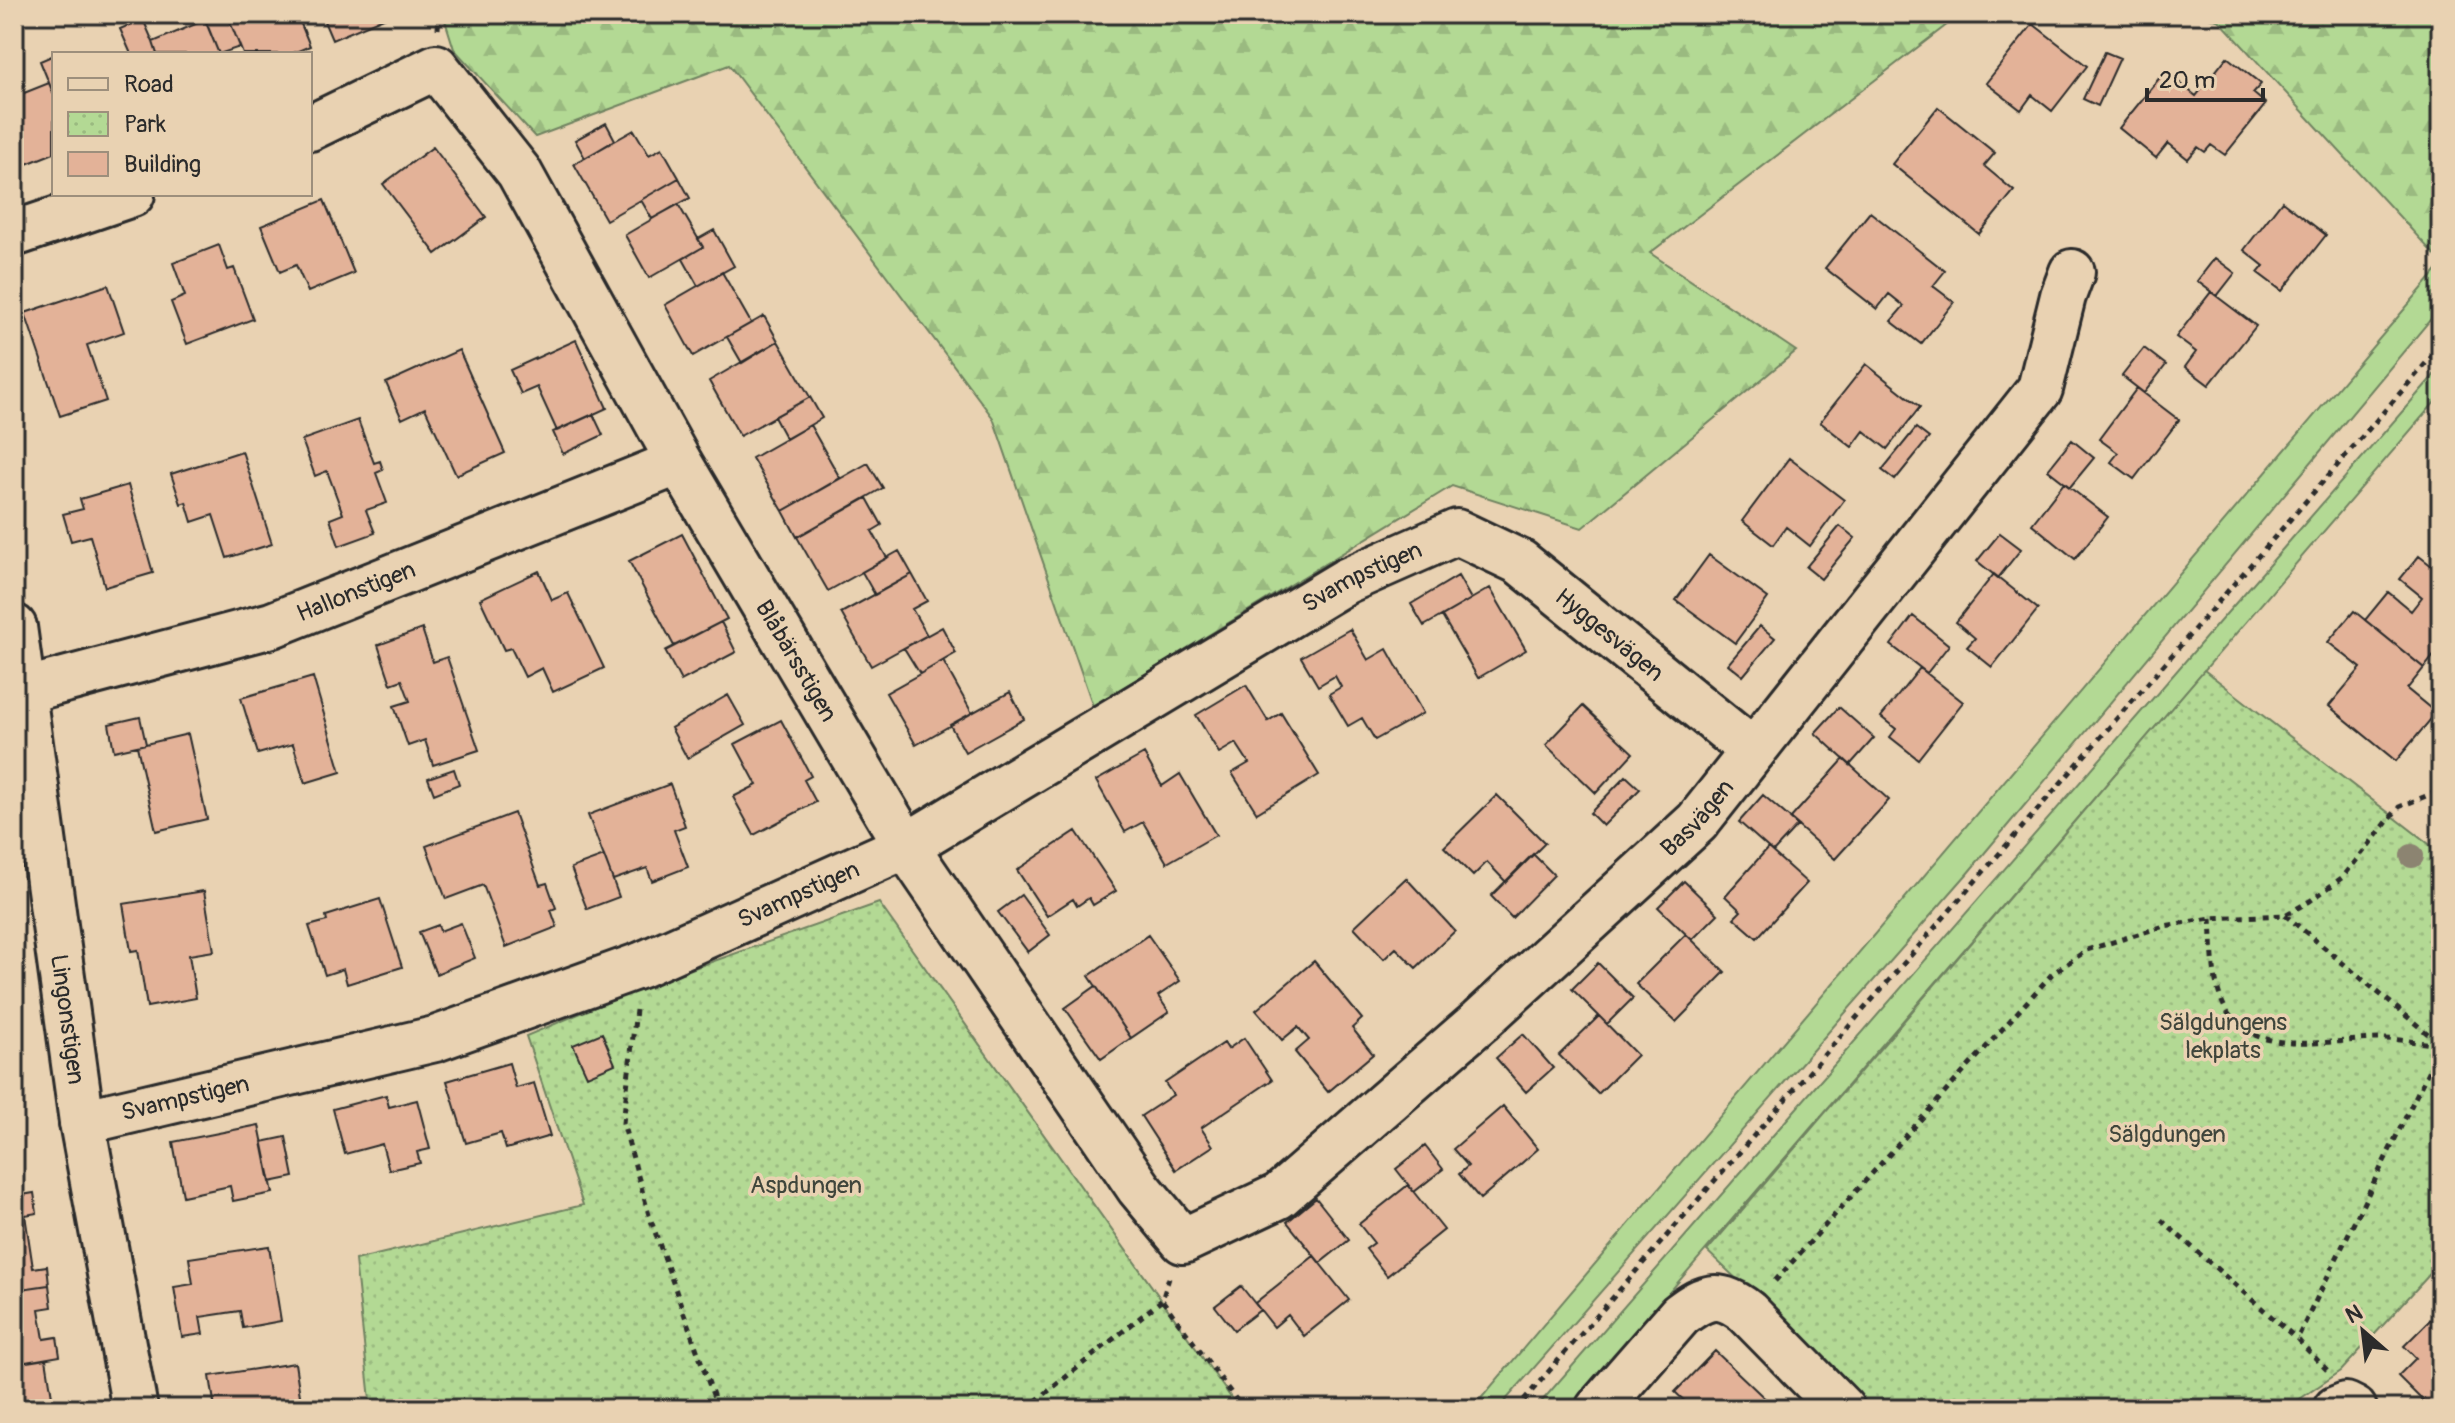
<svg xmlns="http://www.w3.org/2000/svg" width="2455" height="1423" viewBox="0 0 2455 1423" font-family="Pangolin,sans-serif">
  <defs>
    <pattern id="forest-firs" width="22" height="20" patternUnits="userSpaceOnUse" patternTransform="scale(2)"><rect width="22" height="20" fill="#b3d994"/><path d="M5 1l3.5 6h-7zM16 11l3.5 6h-7z" fill="#9aba80"/></pattern>
    <pattern id="park-dots" width="8" height="8" patternUnits="userSpaceOnUse" patternTransform="scale(2)"><rect width="8" height="8" fill="#b3d994"/><path d="M2 2h.1M6 6h.1" fill="none" stroke="#9aba80" stroke-width="1.8" stroke-linecap="round"/></pattern>
  </defs>
  <rect width="100%" height="100%" fill="#e9d2b2"/>
  <filter id="ink" filterUnits="userSpaceOnUse"><feTurbulence type="fractalNoise" baseFrequency=".0125" numOctaves="2"/><feDisplacementMap in="SourceGraphic" scale="16" xChannelSelector="R" yChannelSelector="G"/><feConvolveMatrix kernelMatrix="1 2 1 2 8 2 1 2 1" color-interpolation-filters="sRGB"/></filter>
  <g filter="url(#ink)">
    <path fill="#b3d994" stroke="#6f8260" stroke-width="2" d="M2441,266v41l-474,567 -469,535h-26z
      M2441,367v28l-872,1014h-34z"/>
    <path fill="url(#forest-firs)" stroke="#6f8260" stroke-width="2" d="M443,14h1518l-311,239 146,98 -214,177 -130,-42 -359,220 -100,-288 -264,-353 -194,72 -81,-88z
      M2201,14h240v248l-221,-241z"/>
    <path fill="url(#park-dots)" stroke="#6f8260" stroke-width="2" d="M2204,670l225,174 12,18v400l-100,109 -56,38h-411l-167,-158z
      M879,903l360,506h-868l-16,-149 228,-55 -57,-169 134,-56z"/>
    <path fill="#e3b298" stroke="#2b2b2b" stroke-width="2" d="M203,14h24l13,33 -21,7z
      M227,14h70l13,32 -19,8h-48z
      M321,14h72l-61,26z
      M143,19l10,23 4,12h-26l-11,-25z
      M205,20l14,34h-62l-4,-12z
      M2033,24l54,42 -35,45 -20,-16 -11,15 -35,-27z
      M2105,52l15,6 -22,48 -15,-7z
      M54,55v40l-14,-34z
      M2227,57l34,27 -8,9 13,11 -41,51 -14,-10 -6,7 -7,-5 -10,12 -20,-16 -12,15 -37,-30 46,-57 31,25z
      M49,83l5,12v58l-40,16v-72z
      M1938,107l57,46 -11,13 30,25 -35,43 -87,-70z
      M606,123l9,17 -30,18 -10,-18z
      M634,130l15,25 13,-7 17,30 -73,42 -32,-56z
      M433,147l53,70 -50,37 -53,-70z
      M679,178l11,20 -38,21 -11,-19z
      M324,200l30,73 -46,19 -12,-27 -16,7 -19,-46z
      M2282,201l44,34 -44,56 -24,-18 6,-7 -20,-16z
      M678,204l25,43 -54,31 -24,-43z
      M1870,212l75,59 -12,15 21,16 -33,42 -30,-23 13,-15 -15,-12 -12,15 -52,-41z
      M714,230l20,36 -36,20 -15,-27 20,-12 -5,-8z
      M219,245l9,25 6,-2 19,51 -66,25 -16,-42 14,-6 -12,-33z
      M2215,258l20,15 -18,23 -20,-15z
      M722,272l29,51 -58,33 -28,-51z
      M108,285l16,47 -37,13 19,56 -46,15 -35,-103z
      M2211,292l45,34 -47,59 -24,-18 11,-15 -20,-15z
      M764,316l14,25 -36,22 -15,-26z
      M576,340l31,68 -50,23 -20,-44 -16,7 -11,-24z
      M778,341l32,56 -70,39 -31,-55z
      M2144,348l22,17 -22,28 -22,-17z
      M459,350l46,103 -49,22 -31,-67 -23,11 -16,-36z
      M1866,364l54,43 -33,42 -23,-18 -12,16 -32,-25z
      M2137,388l42,32 -45,59 -23,-17 7,-9 -19,-14z
      M810,397l12,21 -36,21 -12,-22z
      M593,414l10,21 -40,19 -10,-22z
      M358,420l16,43 6,-2 3,9 -7,3 11,30 -21,7 9,23 -36,13 -9,-27 13,-5 -16,-43 -12,5 -13,-36z
      M810,425l30,53 -57,33 -31,-53z
      M1916,428l13,10 -34,42 -13,-10z
      M2072,440l22,18 -24,29 -22,-17z
      M242,451l30,93 -45,14 -14,-43 -21,7 -6,-20 -5,2 -10,-30z
      M1789,458l55,42 -34,46 -24,-19 -13,18 -31,-24z
      M868,463l15,25 -86,49 -14,-26z
      M2064,483l44,34 -33,42 -43,-35z
      M128,485l25,88 -48,14 -15,-51 -19,5 -8,-27 20,-5 -3,-10z
      M867,498l15,27 -10,6 15,27 -59,33 -31,-54z
      M1840,526l15,12 -34,41 -15,-12z
      M2000,533l21,16 -23,29 -21,-17z
      M682,534l45,85 -53,27 -45,-85z
      M899,551l13,23 -37,21 -13,-23z
      M1709,555l59,43 -33,45 -59,-43z
      M2419,556l22,17v78l-2,-2 -15,19 -59,-48 23,-28 23,19 11,-14 -22,-18z
      M539,571l13,29 16,-7 36,75 -51,24 -11,-24 -17,9 -14,-29 -7,2 -24,-51z
      M912,574l15,27 -15,8 15,26 -56,31 -30,-53z
      M1994,574l44,35 -46,58 -25,-20 8,-9 -19,-16z
      M1458,576l13,23 -47,27 -13,-22z
      M1490,588l36,62 -48,28 -36,-62z
      M2354,611l70,57 -17,21 29,24 -40,48 -67,-55 32,-38 -33,-26z
      M1913,616l36,29 -22,28 -36,-28z
      M721,622l15,30 -55,29 -16,-30z
      M1760,626l15,12 -32,38 -15,-12z
      M942,627l14,26 -36,21 -16,-26z
      M422,629l11,33 14,-5 32,93 -46,15 -8,-25 -17,6 -14,-40 16,-5 -8,-21 -11,4 -13,-39z
      M1350,629l18,31 19,-11 36,64 -48,27 -13,-22 -14,8 -19,-32 12,-7 -6,-11 -17,10 -17,-29z
      M943,661l29,52 -56,32 -30,-52z
      M1920,668l43,34 -45,57 -28,-22 6,-8 -15,-12z
      M313,677l28,95 -36,11 -12,-39 -35,10 -17,-56z
      M1246,685l22,36 13,-8 38,62 -62,38 -25,-40 17,-10 -13,-20 -17,10 -23,-38z
      M1010,692l14,27 -59,33 -15,-27z
      M728,695l17,30 -58,33 -16,-30z
      M1583,706l50,47 -37,40 -50,-48z
      M1839,707l35,31 -24,27 -35,-32z
      M140,717l6,27 -32,7 -5,-27z
      M781,720l30,56 -7,4 12,22 -62,33 -21,-38 24,-12 -22,-41z
      M188,734l19,85 -51,12 -19,-85z
      M1144,754l18,32 18,-12 36,61 -49,28 -24,-41 -18,10 -29,-51z
      M1844,759l45,41 -54,59 -45,-40z
      M454,769l5,15 -25,10 -6,-16z
      M1626,776l14,13 -37,37 -13,-13z
      M670,784l15,42 -11,4 14,37 -36,14 -5,-13 -34,12 -25,-65z
      M1497,795l48,48 -39,39 -19,-20 -14,14 -29,-29z
      M1763,795l35,30 -25,27 -34,-30z
      M514,813l26,72 7,-2 9,25 -5,2 6,17 -51,20 -23,-62 -37,14 -20,-53z
      M1076,831l40,60 -23,14 -4,-7 -12,8 -4,-7 -26,17 -30,-46z
      M1768,848l39,35 -50,55 -23,-20 7,-7 -16,-15z
      M1533,854l21,21 -42,43 -21,-22z
      M604,856l15,41 -32,12 -16,-41z
      M1406,878l49,53 -39,37 -20,-20 -12,11 -30,-32z
      M1684,881l34,33 -26,26 -34,-33z
      M204,891l10,60 -25,4 7,43 -49,9 -9,-57 -7,1 -8,-47z
      M1021,895l29,40 -22,17 -30,-40z
      M380,899l22,68 -55,17 -4,-15 -18,6 -16,-49 18,-5 -1,-5z
      M461,923l14,35 -39,16 -17,-42 19,-7 2,6z
      M1686,934l39,38 -49,50 -40,-38z
      M1148,935l32,46 -22,15 11,16 -38,26 -42,-62z
      M1314,961l48,58 -10,9 21,26 -45,38 -33,-40 14,-12 -11,-13 -16,13 -26,-30z
      M1598,963l35,35 -26,26 -35,-35z
      M1096,986l35,52 -30,21 -36,-51z
      M1599,1016l38,39 -39,39 -39,-39z
      M602,1033l13,31 -28,12 -14,-31z
      M1523,1034l30,34 -27,24 -30,-34z
      M1244,1038l28,42 -71,48 12,18 -37,24 -35,-54 32,-21 -8,-12 59,-40 4,6z
      M509,1063l7,25 18,-5 16,53 -44,13 -5,-16 -35,10 -19,-62z
      M386,1095l3,12 28,-7 13,49 -13,3 3,11 -31,7 -7,-26 -37,10 -12,-45z
      M1503,1106l35,43 -58,50 -21,-25 9,-8 -15,-17z
      M259,1125l14,68 -40,8 -3,-15 -47,10 -10,-54z
      M286,1137l8,40 -24,5 -8,-40z
      M1425,1146l18,23 -29,23 -18,-23z
      M14,1148l8,47 12,-2 3,20 -23,4z
      M1408,1185l36,45 -57,46 -21,-27 8,-6 -15,-19z
      M1316,1198l33,42 -29,23 -33,-41z
      M25,1215l8,53 14,-2 2,19 -35,5v-73z
      M269,1246l12,75 -38,7 -3,-17 -40,6 3,17 -21,3 -8,-50 19,-3 -4,-26z
      M1314,1256l35,44 -45,36 -16,-21 -14,12 -19,-24z
      M49,1285l3,22 -13,2 5,30 13,-2 3,19 -46,8v-74z
      M1241,1286l19,24 -26,20 -19,-24z
      M2441,1309v100h-10l-33,-33 18,-18 -12,-12z
      M1715,1351l61,58h-83l-18,-17z
      M46,1359l8,50h-40v-45z
      M295,1363l7,46h-87l-5,-33z"/>
    <g fill="none" stroke-linecap="round" stroke-linejoin="round">
      <defs>
        <g id="minor">
          <path id="s1" d="M310,128l126,-61 83,105 160,290 227,384 233,342 44,53 96,-45 201,-175 217,-199 343,-433 23,-93 9,-24"/>
          <path d="M14,234l118,-40"/>
          <path id="s2" d="M14,627l68,495 53,287"/>
          <path id="s3" d="M23,691l249,-66 407,-163"/>
          <path id="s4" d="M82,1122l353,-83 206,-74 265,-119 440,-265 111,-49 63,30 233,189"/>
          <path d="M1598,1409l82,-94c26,-20 40,-24 67,-3l95,97"/>
          <path d="M2336,1409l10,-4 8,4"/>
        </g>
      </defs>
      <use href="#minor" stroke="#2b2b2b" stroke-width="50"/>
      <path stroke="#2b2b2b" stroke-width="5" stroke-dasharray="6 6" stroke-linecap="butt" d="M438,29l1,-15
        M2285,915l155,129
        M2211,918c2,29 0,63 14,90 28,52 107,31 155,31 20,0 41,4 61,6
        M636,1010l-13,113 26,92 69,194
        M2161,1220l136,119
        M1169,1278l-7,22 81,109
        M1775,1281l277,-307 35,-24 77,-24 47,-8 74,-3 25,-14 33,-24 56,-70 42,-17
        M2327,1370l-30,-31 144,-294
        M1026,1409l136,-109
        M1516,1409l925,-1063"/>
      <use href="#minor" stroke="#e9d2b2" stroke-width="44"/>
    </g>
    <circle fill="#8c8471" cx="2412" cy="856" r="12"/>
  </g>
  <g text-anchor="middle" dominant-baseline="central" stroke-width="7" stroke-linejoin="round" paint-order="stroke">
    <g font-size="24" fill="#2b2b2b" stroke="#e9d2b2">
      <text stroke="none"><textPath href="#s4" startOffset="1402">Svampstigen</textPath></text>
      <text stroke="none"><textPath href="#s3" startOffset="348">Hallonstigen</textPath></text>
      <text stroke="none"><textPath href="#s4" startOffset="1692">Hyggesvägen</textPath></text>
      <text stroke="none"><textPath href="#s1" startOffset="836">Blåbärsstigen</textPath></text>
      <text stroke="none"><textPath href="#s1" startOffset="2204">Basvägen</textPath></text>
      <text stroke="none"><textPath href="#s4" startOffset="754">Svampstigen</textPath></text>
      <text stroke="none"><textPath href="#s2" startOffset="396">Lingonstigen</textPath></text>
      <text stroke="none"><textPath href="#s4" startOffset="106">Svampstigen</textPath></text>
    </g>
    <g font-size="24" fill="#3f453b" stroke="#e9d2b2">
      <text x="2223" y="1022">Sälgdungens<tspan x="2223" dy="28">lekplats</tspan></text>
      <text x="2167" y="1134">Sälgdungen</text>
      <text x="806" y="1185">Aspdungen</text>
    </g>
  </g>
  <rect width="2455" height="1423" fill="none" stroke="#e9d2b2" stroke-width="48"/>
  <rect x="24" y="24" width="2407" height="1375" fill="none" stroke="#2b2b2b" stroke-width="3" filter="url(#ink)"/>
  <rect x="52" y="52" width="260" height="144" fill="#e9d2b2" stroke="#9d8f7c" stroke-width="2"/>
  <rect x="68" y="78" width="40" height="12" fill="#e9d2b2" stroke="#9d8f7c" stroke-width="2"/>
  <text x="124" y="92" font-size="24" fill="#2b2b2b">Road</text>
  <rect x="68" y="112" width="40" height="24" fill="url(#park-dots)" stroke="#9d8f7c" stroke-width="2"/>
  <text x="124" y="132" font-size="24" fill="#2b2b2b">Park</text>
  <rect x="68" y="152" width="40" height="24" fill="#e3b298" stroke="#9d8f7c" stroke-width="2"/>
  <text x="124" y="172" font-size="24" fill="#2b2b2b">Building</text>
  <g transform="translate(2363 1331) rotate(332)" stroke="#e9d2b2" stroke-width="6" paint-order="stroke">
  <path d="M0-6L14 30L0 20L-14 30Z" fill="#2b2b2b"/>
  <text y="-12" font-size="22" font-weight="bold" text-anchor="middle" fill="#2b2b2b">N</text>
  </g>
  <path d="M2147 88v12h116v-12" fill="none" stroke="#2b2b2b" stroke-width="4"/>
  <text x="2159" y="88" font-size="24" fill="#2b2b2b" stroke="#e9d2b2" stroke-width="6" paint-order="stroke">20 m</text>
</svg>
